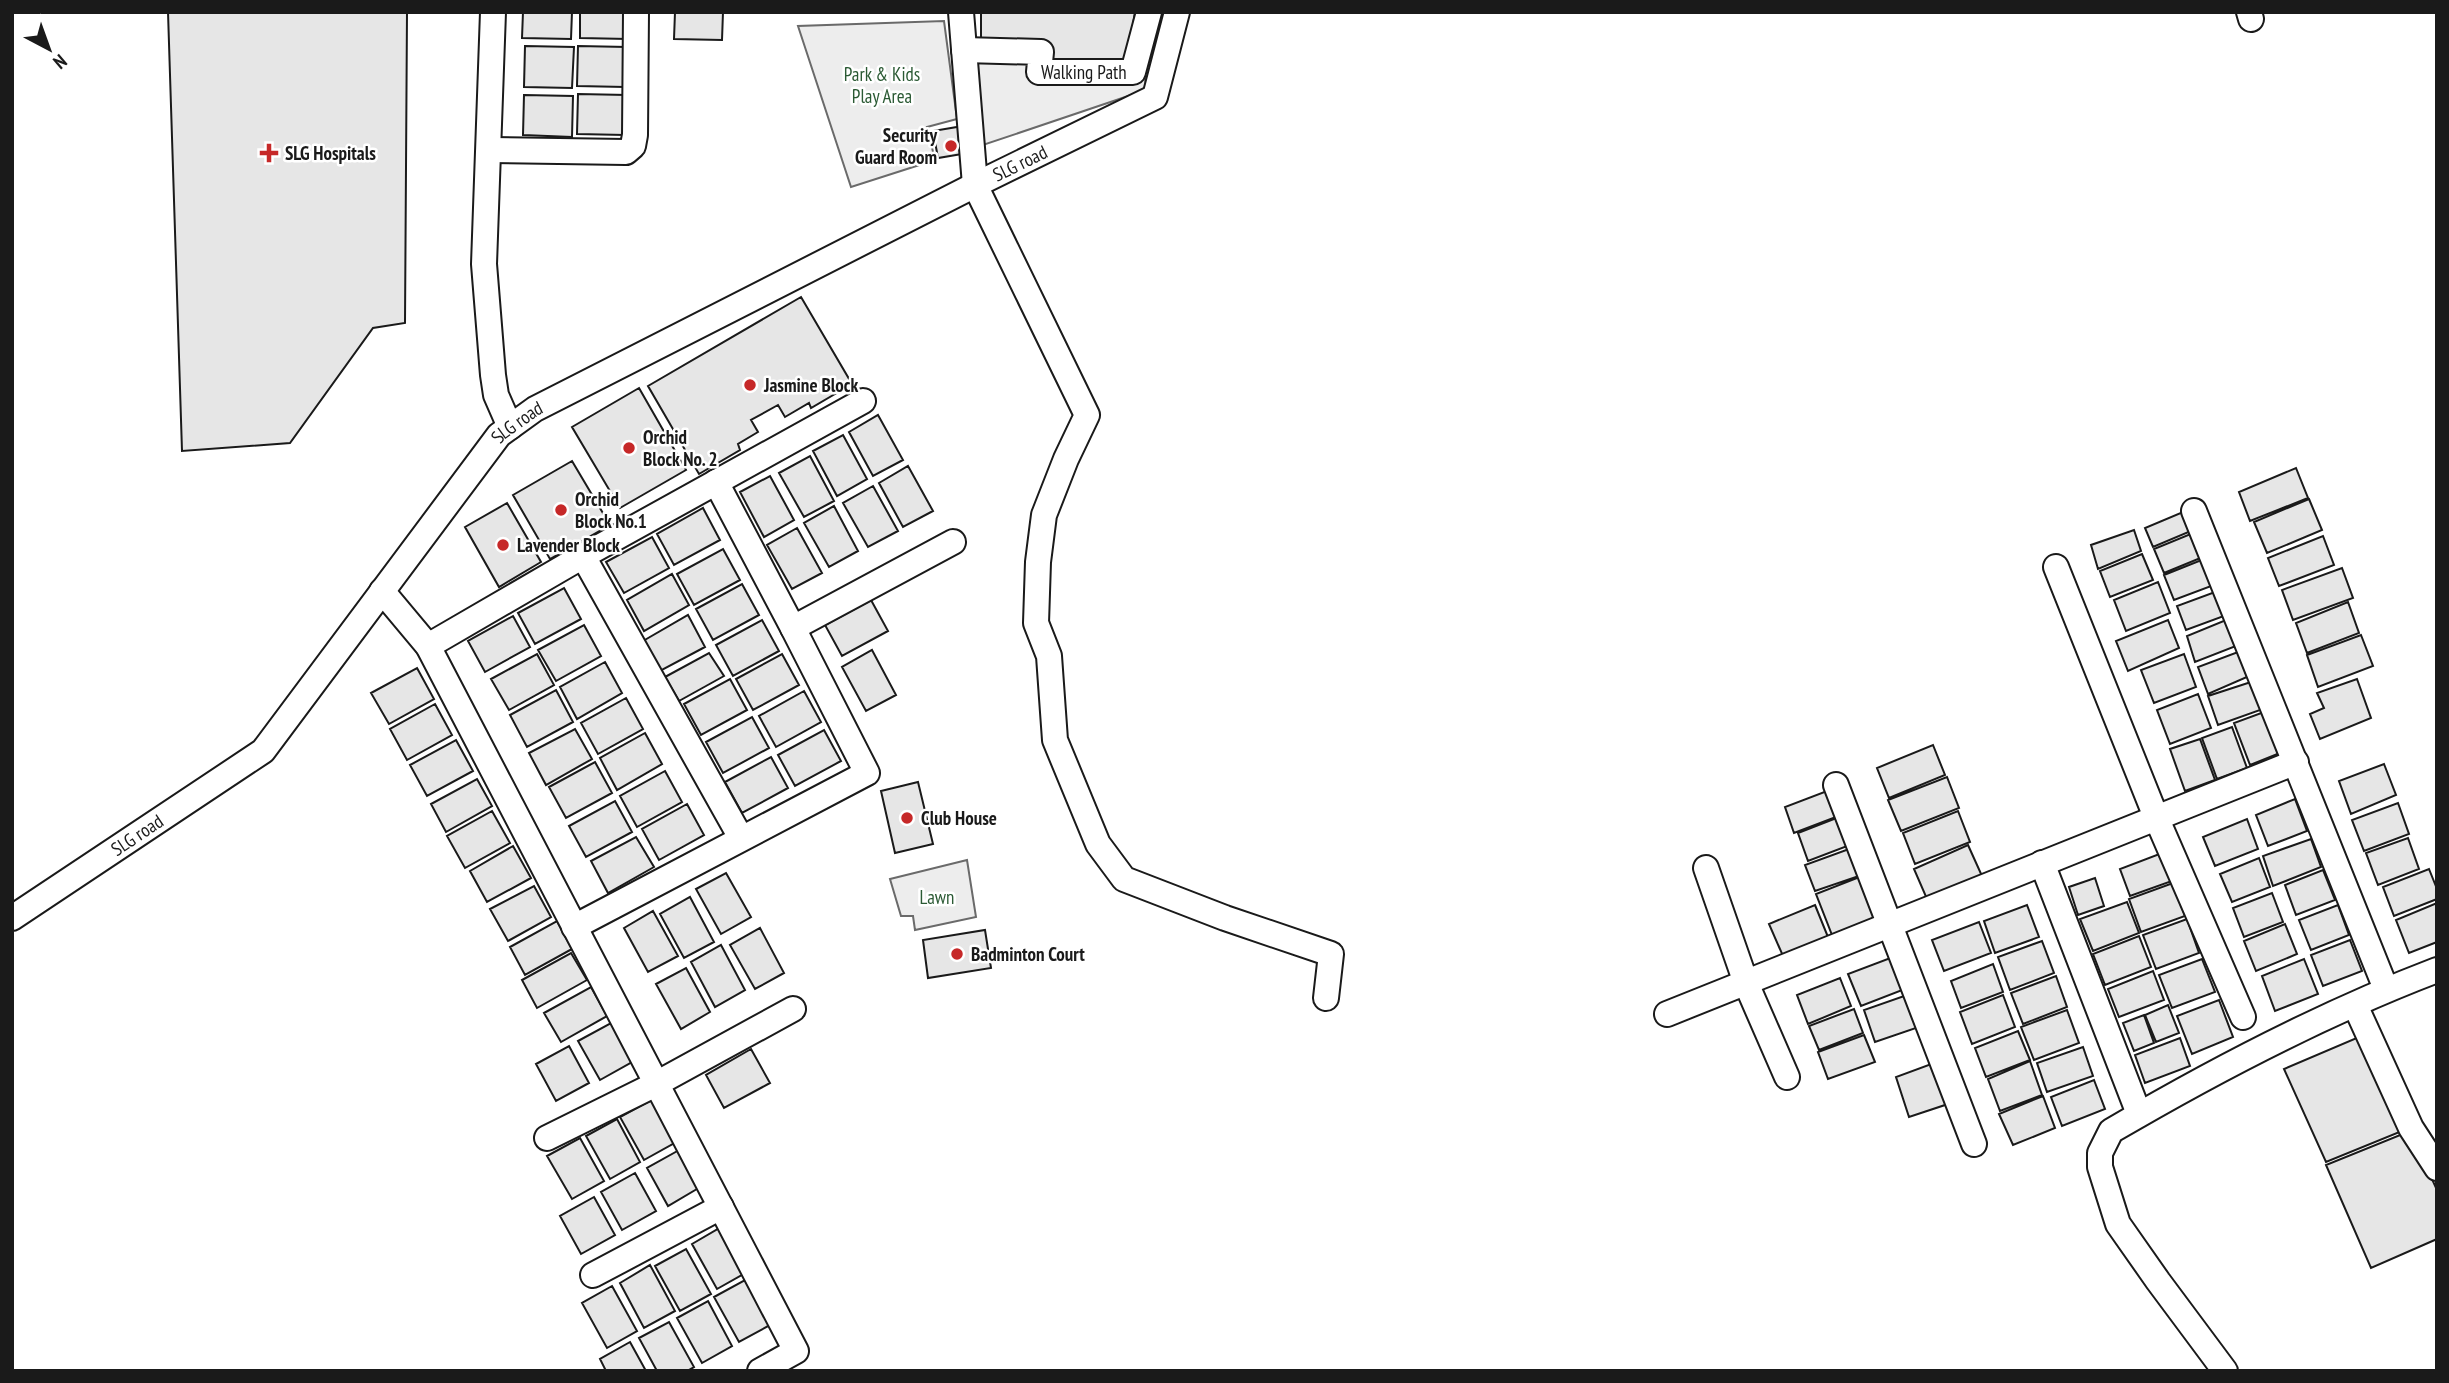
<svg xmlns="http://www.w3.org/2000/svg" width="2449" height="1383" viewBox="0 0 2449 1383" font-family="'PT Sans Narrow',sans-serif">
  <rect width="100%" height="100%" fill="#fff"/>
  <path fill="#ededed" stroke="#6a6a6a" stroke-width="2" d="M944,21l13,98 -30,8 8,33 -84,27 -53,-161z
    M975,54l170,21 1,15 -163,55z
    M967,860l9,57 -61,13 -2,-14h-12l-11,-37z"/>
  <path fill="#e6e6e6" stroke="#1a1a1a" stroke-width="2" d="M168,12h239l-2,311 -32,5 -83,115 -108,8z
    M523,12h49l-1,27 -49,-1z
    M580,12h49l-1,27 -48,-1z
    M675,12h48l-1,28 -48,-1z
    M981,12h154l-9,57 -83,1 -62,-29z
    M525,46l49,1 -2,41 -48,-1z
    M578,46l49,1 -2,40 -48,-1z
    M578,94l49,1 -2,40 -48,-1z
    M524,95l49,1 -1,41 -49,-2z
    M963,126l5,27 -30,5 -5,-27z
    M801,297l51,87 -41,24 -2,-5 -24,14 -7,-12 -27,15 7,12 -20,12 2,6 -41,24 -51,-88z
    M639,388l47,82 -66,38 -48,-81z
    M878,415l25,45 -30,16 -24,-44z
    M843,435l24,44 -30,17 -24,-45z
    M810,456l24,45 -30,16 -25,-44z
    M572,461l38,64 -60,34 -37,-64z
    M908,466l25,45 -30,16 -24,-44z
    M2296,468l12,30 -58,23 -11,-29z
    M770,476l24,44 -30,17 -24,-45z
    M873,486l25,45 -30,16 -25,-44z
    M2309,499l13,31 -55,23 -13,-31z
    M507,503l34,59 -42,25 -34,-60z
    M834,506l24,45 -29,16 -25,-44z
    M703,508l17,32 -46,25 -17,-31z
    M2183,512l8,19 -38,16 -8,-19z
    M797,528l25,45 -30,16 -25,-44z
    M2134,530l7,21 -43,18 -7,-24z
    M2193,533l10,24 -39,16 -10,-24z
    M2323,536l11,29 -55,21 -11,-28z
    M652,537l17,31 -45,25 -18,-31z
    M723,549l17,31 -46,25 -17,-31z
    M2142,554l11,26 -43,17 -10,-26z
    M2204,559l10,26 -40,15 -10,-25z
    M2342,568l11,30 -60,22 -11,-30z
    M672,574l17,31 -45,26 -17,-31z
    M2158,582l12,31 -44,18 -12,-31z
    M742,584l17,31 -46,25 -17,-31z
    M564,588l17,31 -46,25 -17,-31z
    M2215,592l9,24 -38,14 -9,-24z
    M871,600l17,31 -46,25 -17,-31z
    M2348,602l11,31 -52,20 -11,-30z
    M688,615l17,32 -45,24 -17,-30z
    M513,616l17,31 -45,25 -17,-31z
    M762,620l17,31 -46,25 -17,-31z
    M2168,620l11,28 -51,23 -12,-30z
    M2226,620l10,26 -41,16 -8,-26z
    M584,625l17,31 -45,25 -18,-31z
    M2361,635l12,31 -55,21 -11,-32z
    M872,650l24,45 -30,16 -24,-44z
    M2238,652l9,25 -39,17 -10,-27z
    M709,653l15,23 -45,25 -14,-24z
    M537,654l17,31 -45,25 -18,-31z
    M782,654l17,31 -46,25 -17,-31z
    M2184,654l12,33 -42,16 -13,-33z
    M605,662l17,31 -45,26 -17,-32z
    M417,668l17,31 -45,25 -18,-31z
    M730,679l17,31 -46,25 -17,-31z
    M2357,679l14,39 -51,21 -10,-25 14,-6 -7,-15z
    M2254,681l9,28 -45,16 -10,-29z
    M556,690l17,32 -46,25 -17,-32z
    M804,691l17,31 -45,25 -17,-31z
    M2198,694l13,34 -41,16 -13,-34z
    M626,698l17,31 -45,25 -17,-31z
    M435,704l17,31 -45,25 -17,-31z
    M2264,712l16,41 -30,12 -16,-42z
    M752,717l17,31 -46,25 -17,-31z
    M2232,727l15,41 -30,11 -15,-41z
    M575,729l17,30 -46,26 -17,-32z
    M824,730l17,31 -46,25 -17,-31z
    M645,733l17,31 -45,26 -17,-32z
    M2200,739l15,41 -30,11 -15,-42z
    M456,740l17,31 -46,25 -17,-31z
    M1933,745l12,30 -56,23 -12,-30z
    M771,757l17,31 -46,25 -17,-31z
    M595,762l17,31 -46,25 -17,-31z
    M2384,764l12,31 -45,19 -12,-33z
    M665,771l17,31 -45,25 -17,-31z
    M1947,777l12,31 -58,23 -13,-31z
    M477,779l15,27 -46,26 -15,-28z
    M918,782l15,62 -38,9 -14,-62z
    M1827,791l9,26 -42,16 -9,-26z
    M2295,799l12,32 -39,15 -12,-31z
    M615,801l17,31 -46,25 -17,-31z
    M2398,803l11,31 -45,17 -12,-31z
    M687,804l17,31 -45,25 -17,-31z
    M492,811l18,32 -45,25 -18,-32z
    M1958,811l12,31 -55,22 -12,-31z
    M1839,817l11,28 -42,16 -10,-28z
    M2247,819l11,30 -43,17 -12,-29z
    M636,837l18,30 -46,26 -17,-32z
    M2408,838l11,31 -41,16 -12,-32z
    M2311,839l10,28 -48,19 -10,-30z
    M1968,845l14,31 -55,23 -13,-30z
    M513,846l18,32 -44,24 -17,-31z
    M1849,849l10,27 -44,15 -10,-26z
    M2162,853l10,28 -42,15 -10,-27z
    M2259,858l11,29 -38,15 -12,-28z
    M2429,869l8,20v10l-43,17 -11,-29z
    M2323,870l12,30 -39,15 -11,-30z
    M726,873l25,44 -30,17 -25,-45z
    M1862,876l15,41 -45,18 -16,-41z
    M2095,878l9,28 -26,9 -9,-28z
    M2173,883l12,33 -44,16 -12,-33z
    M534,886l17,31 -43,24 -18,-32z
    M2272,893l11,29 -39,15 -11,-29z
    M690,897l24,45 -30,16 -24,-44z
    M2127,902l12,31 -46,18 -13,-32z
    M2437,903v39l-28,11 -13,-33z
    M1815,905l13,32 -45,19 -14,-32z
    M2027,905l12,32 -44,16 -11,-32z
    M2338,905l11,30 -38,15 -12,-30z
    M653,911l25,45 -30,16 -24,-44z
    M2187,919l12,34 -43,16 -13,-34z
    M557,921l15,28 -47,26 -15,-28z
    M1979,922l12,31 -47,18 -12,-31z
    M2285,924l12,30 -41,17 -12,-30z
    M760,928l24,45 -29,16 -25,-44z
    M985,930l6,38 -63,10 -5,-38z
    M2139,936l12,31 -46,18 -12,-31z
    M2350,940l12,31 -39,15 -12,-31z
    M2042,941l12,32 -44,17 -12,-33z
    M721,945l24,45 -30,17 -24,-45z
    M571,953l16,27 -50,28 -15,-28z
    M1893,957l12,32 -44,17 -13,-32z
    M2202,959l13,33 -43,16 -13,-33z
    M2304,959l14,35 -43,17 -13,-35z
    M1993,964l10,28 -42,16 -10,-27z
    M686,968l24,44 -29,17 -25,-45z
    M2153,971l11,29 -45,17 -11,-28z
    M2056,976l11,31 -44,17 -12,-31z
    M1840,978l11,28 -43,18 -11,-29z
    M591,987l16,29 -46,26 -17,-29z
    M1907,995l12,32 -44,15 -11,-32z
    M2003,995l12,32 -43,17 -12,-32z
    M2219,1000l14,37 -41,17 -15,-38z
    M2168,1005l11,28 -23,9 -11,-27z
    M1854,1009l9,24 -44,17 -10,-24z
    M2067,1010l12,33 -45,17 -13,-33z
    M2144,1015l10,28 -20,8 -11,-28z
    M611,1023l21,39 -32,18 -22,-39z
    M2018,1031l12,29 -44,17 -11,-29z
    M2366,1034l41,95 -81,33 -42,-93z
    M1864,1035l11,27 -47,17 -10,-27z
    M2180,1038l10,28 -45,17 -10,-28z
    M569,1046l20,37 -33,18 -20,-37z
    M2083,1047l10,29 -46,16 -10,-29z
    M751,1049l19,34 -46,25 -18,-33z
    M2030,1061l12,34 -42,16 -12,-32z
    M1934,1063l14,41 -39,13 -13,-40z
    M2094,1080l11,29 -43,17 -11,-29z
    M2043,1096l12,32 -42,17 -14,-31z
    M655,1098l23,43 -34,19 -24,-43z
    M617,1119l23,43 -30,17 -24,-43z
    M2410,1131l27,59v49l-66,29 -45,-103z
    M580,1138l24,43 -32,18 -25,-43z
    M681,1149l21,37 -34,20 -21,-38z
    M635,1173l21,38 -34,19 -21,-38z
    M594,1197l21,38 -34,19 -21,-38z
    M723,1226l24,46 -30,17 -25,-45z
    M686,1249l25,45 -31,17 -25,-45z
    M650,1265l25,46 -31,17 -24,-45z
    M745,1280l25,45 -31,17 -25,-45z
    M612,1286l25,45 -30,17 -25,-45z
    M708,1301l24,45 -30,17 -25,-45z
    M669,1322l25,45 -7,4h-30l-18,-33z
    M630,1342l16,29h-40l-6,-12z"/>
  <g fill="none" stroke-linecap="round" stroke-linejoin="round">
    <defs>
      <g id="street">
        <path d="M493,12l-9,252 9,111 3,20 14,32"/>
        <path d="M961,12l14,173 112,230 -21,44 -22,56 -6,47 -2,61 13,33 6,84 43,104 26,35 101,39 106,36 -5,44"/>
        <path d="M2249,12l2,7"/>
        <path id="s1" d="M964,50l77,2 -2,20h94l16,-60"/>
        <path d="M489,150l137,2 7,-6 2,-11 1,-123"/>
        <path d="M716,482l77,146 160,-86"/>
        <path d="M2194,511l192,478"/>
        <path d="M583,556l280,-155"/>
        <path d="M2056,567l100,250 87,200"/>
        <path d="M382,591l46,55 368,705 -36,20"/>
        <path d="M428,646l155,-90 158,282"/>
        <path d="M1836,785l138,359"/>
        <path d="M2042,863l97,251"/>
        <path d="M1706,868l40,115 41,94"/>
        <path id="s2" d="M12,918l251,-167 236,-316 36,-26 440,-224 180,-88 22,-85"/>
        <path d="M574,927l293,-154 -74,-145"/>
        <path d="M2355,1005l56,123 26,40"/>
        <path d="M1667,1014l629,-252"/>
        <path d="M547,1138l109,-54 137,-75"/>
        <path d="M593,1275l128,-68"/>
        <path d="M2225,1371l-67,-90 -40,-57 -18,-57v-14l11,-22c104,-61 213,-118 326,-161"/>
      </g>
    </defs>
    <use href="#street" stroke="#1a1a1a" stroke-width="28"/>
    <use href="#street" stroke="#fff" stroke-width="24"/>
  </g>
  <g fill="#c62828" stroke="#fff" stroke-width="2.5">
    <circle cx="951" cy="146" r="7"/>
    <path d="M265.5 142.5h7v7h7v7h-7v7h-7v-7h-7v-7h7z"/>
    <circle cx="750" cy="385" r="7"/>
    <circle cx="629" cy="448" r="7"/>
    <circle cx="561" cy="510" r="7"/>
    <circle cx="503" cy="545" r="7"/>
    <circle cx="907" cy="818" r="7"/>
    <circle cx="957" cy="954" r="7"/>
  </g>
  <g text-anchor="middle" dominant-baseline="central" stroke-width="5" stroke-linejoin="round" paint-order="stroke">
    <g font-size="19" fill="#1a1a1a" stroke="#fff">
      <text stroke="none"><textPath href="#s1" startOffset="142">Walking Path</textPath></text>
      <text stroke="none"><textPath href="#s2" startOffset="1284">SLG road</textPath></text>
      <text stroke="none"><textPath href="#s2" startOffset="718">SLG road</textPath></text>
      <text stroke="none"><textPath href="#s2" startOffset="150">SLG road</textPath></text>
    </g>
    <g font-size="19" fill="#2b5a34" stroke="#fff">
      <text x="882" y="74">Park &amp; Kids<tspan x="882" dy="22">Play Area</tspan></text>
      <text x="937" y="897">Lawn</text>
    </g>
    <g font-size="19" font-weight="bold" fill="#1a1a1a" stroke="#fff" text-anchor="start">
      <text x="937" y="135" text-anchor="end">Security<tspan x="937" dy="22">Guard Room</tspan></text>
      <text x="285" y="153">SLG Hospitals</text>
      <text x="764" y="385">Jasmine Block</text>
      <text x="643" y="437">Orchid<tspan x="643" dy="22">Block No. 2</tspan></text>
      <text x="575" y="499">Orchid<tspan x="575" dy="22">Block No.1</tspan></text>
      <text x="517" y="545">Lavender Block</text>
      <text x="921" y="818">Club House</text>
      <text x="971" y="954">Badminton Court</text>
    </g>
  </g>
  <rect width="2449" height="1383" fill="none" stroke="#1a1a1a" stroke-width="28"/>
  <g transform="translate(49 49) rotate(139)" stroke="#ffffff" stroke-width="5" paint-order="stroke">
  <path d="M0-5L12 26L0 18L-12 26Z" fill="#1a1a1a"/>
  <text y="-10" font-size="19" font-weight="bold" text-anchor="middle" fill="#1a1a1a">N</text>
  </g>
</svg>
